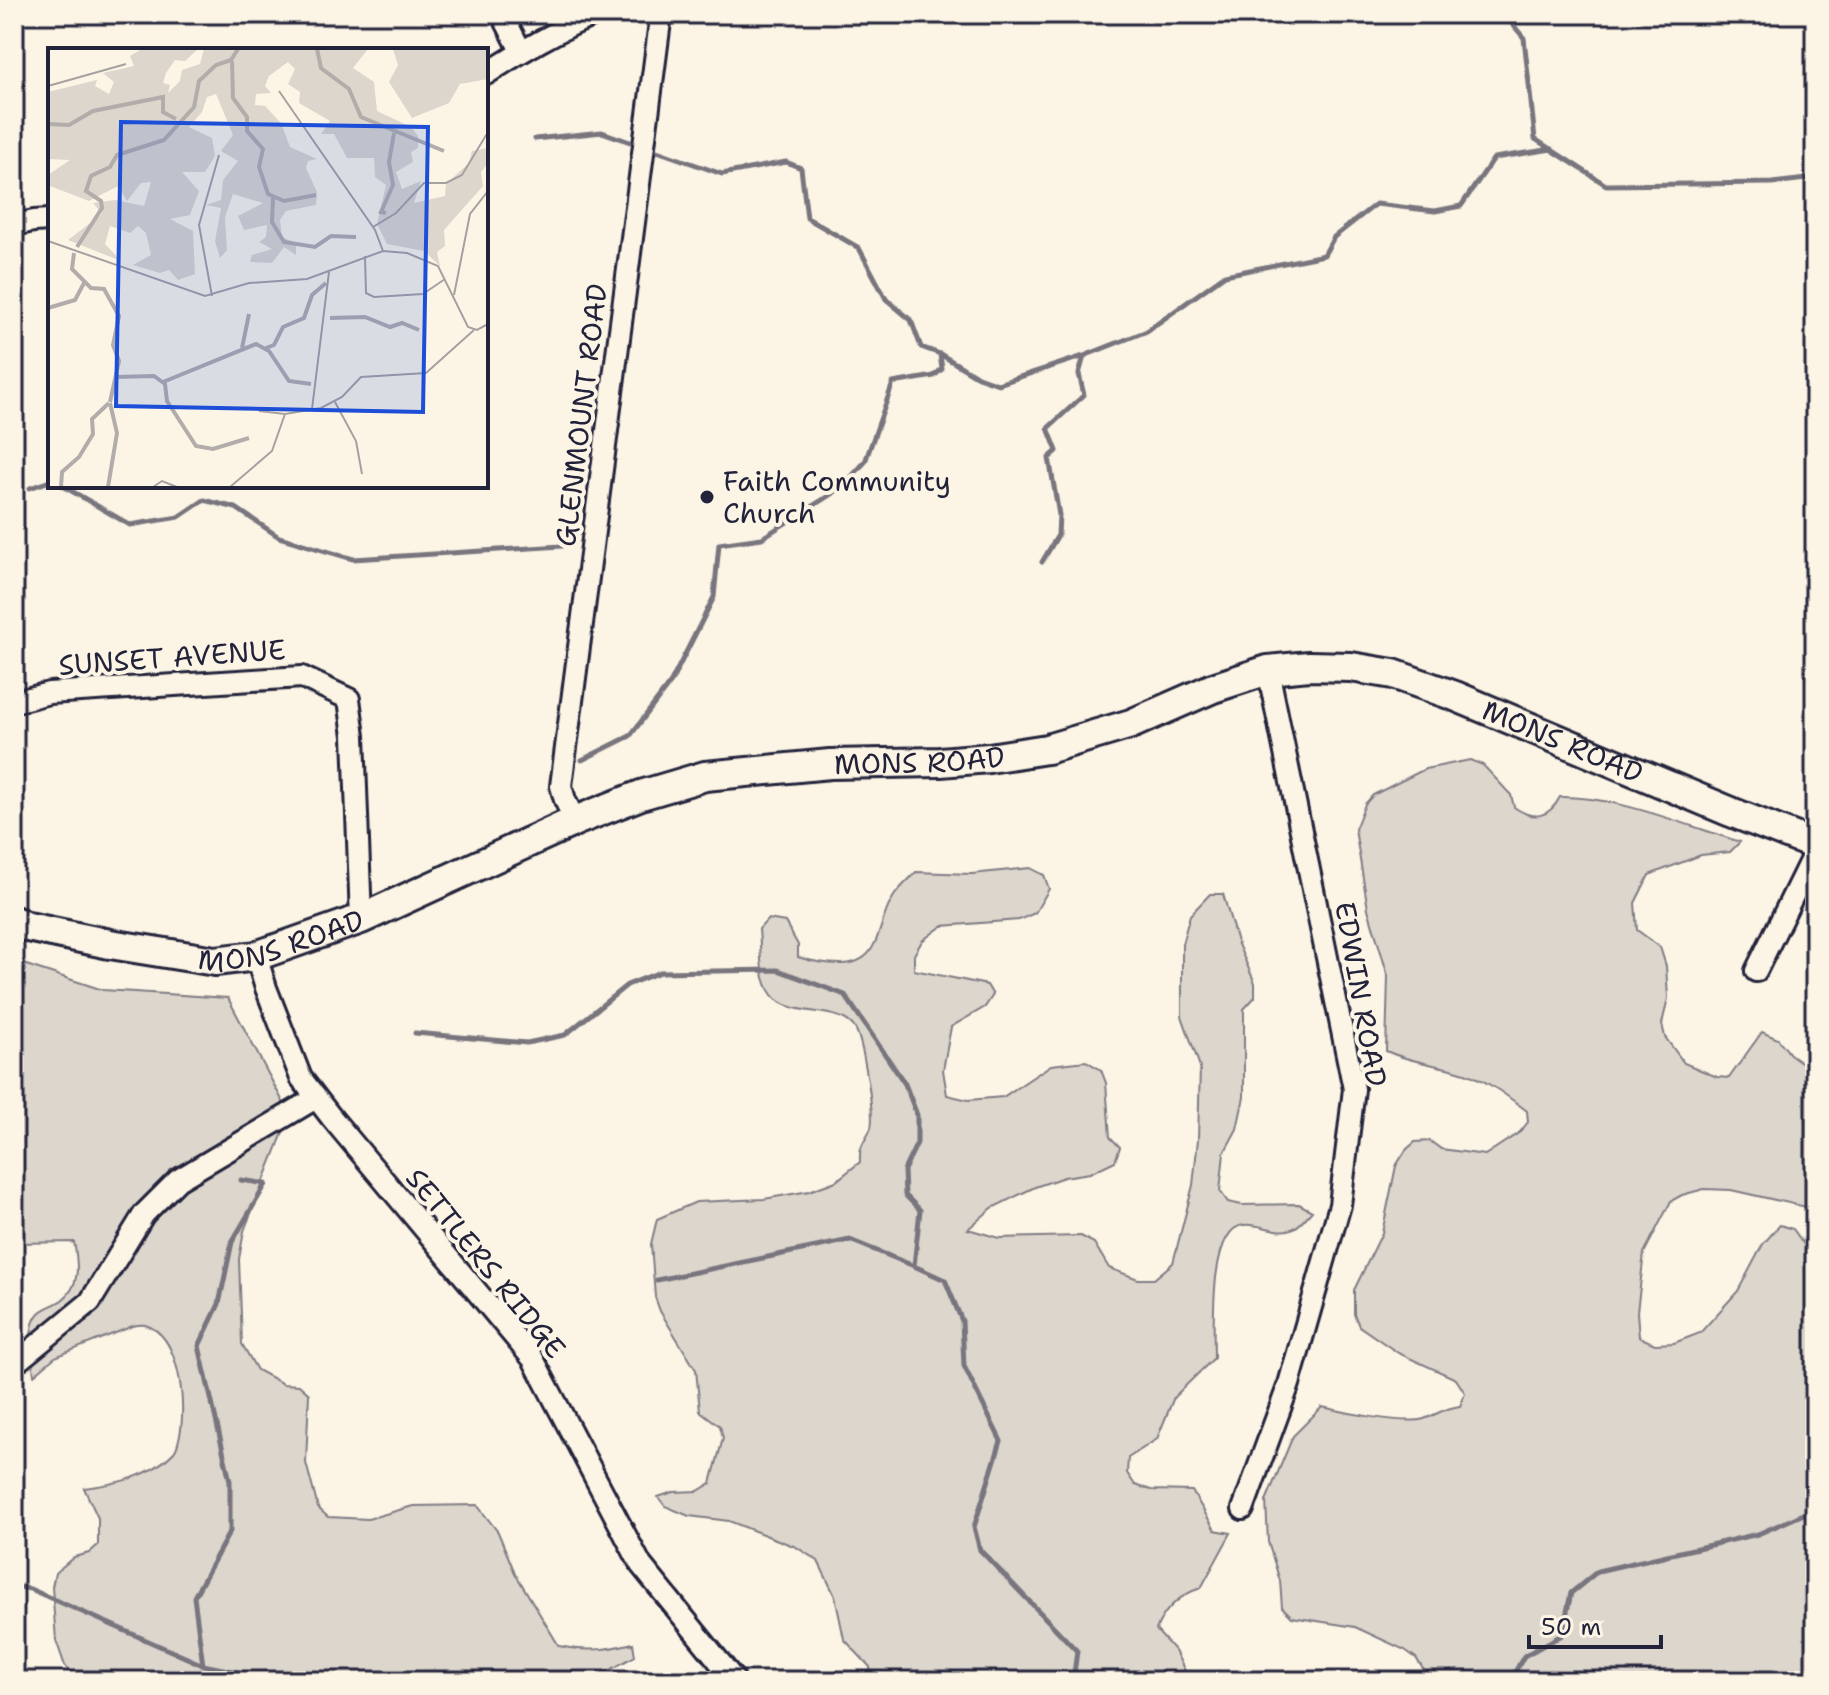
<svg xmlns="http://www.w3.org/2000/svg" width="1829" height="1695" viewBox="0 0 1829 1695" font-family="'Shantell Sans',sans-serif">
  <rect width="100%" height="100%" fill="#fcf5e5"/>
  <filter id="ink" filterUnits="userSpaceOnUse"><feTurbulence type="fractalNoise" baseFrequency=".0125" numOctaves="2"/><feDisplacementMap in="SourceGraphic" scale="16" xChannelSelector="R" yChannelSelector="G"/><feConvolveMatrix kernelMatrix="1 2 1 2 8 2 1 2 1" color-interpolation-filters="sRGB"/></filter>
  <g filter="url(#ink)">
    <path fill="#dcd6cc" stroke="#7f7c84" stroke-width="2" d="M1470,760l13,5 28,30 3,12c20,14 35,11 46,-10 56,-1 126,28 180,45l-10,10 -29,3 -52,20 -14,28 2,27 23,17 6,19 2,32 -6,26 3,13 19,26 33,14 12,1 33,-46 16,7 12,15 25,18v137l-84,-19 -27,-1 -22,6 -11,6 -27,52 -7,59 2,25 16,7 19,-1 26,-10 38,-42 25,-47 17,-19 13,4 15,21 7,43v388h-392l2,-9 -9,-14 -11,-8 -50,-23 -63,-10 -10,-10 -2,-26 -12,-39 -2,-41 27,-65 29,-29c21,5 82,18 102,12 14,-5 20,-11 36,-13l5,-13 -9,-14 -58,-26 -39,-27 -5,-12v-24l28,-57 14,-67 10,-16 9,-8 15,-1 11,8 44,6 35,-23 8,-10 -1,-11c-22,-17 -44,-34 -72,-41 -25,-7 -45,-8 -69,-19l2,-75 -20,-67 -13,-80 10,-25 8,-9 52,-26z
      M1030,868l14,7 5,14 -14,24 -16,7 -77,6 -20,15 -8,14v15l73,15 6,10 -8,12 -34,20 -8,43 4,25 21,5 35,-3 48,-32 35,-4 15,9 5,13 4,54 10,10 -5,14 -25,12 -26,4 -29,10 -43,21 -24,21 31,9 82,-2 13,7 15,25 29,11h16l19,-16 20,-78 5,-46 2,-72 -18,-51v-72l8,-29 20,-21h13l14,48 18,41v14l-11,12v88l-7,32 -13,24 -4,38 8,11 14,3 57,-1 13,7c-5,5 -11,14 -18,17 -14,8 -34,-5 -50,-3 -36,3 -30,106 -30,133l-40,39 -17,42 -29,19 -1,15 8,12 16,5 41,1 23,39 16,3 -30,55c-20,6 -38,22 -45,42l19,21 15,30h-319l-1,-14 -26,-28 -9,-43 -17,-35 -22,-14 -67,-26 -40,-5 -24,-10 -7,-9 15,-5 25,-1 13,-8 12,-45 -3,-12 -20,-15 -4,-41 -36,-59 -5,-14 -4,-53 6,-25 39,-17 68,-3 45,-8 27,-10 24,-19c-1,-19 5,-18 11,-34 4,-14 -8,-84 -15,-98 -14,-26 -66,-11 -84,-35 -13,-18 -11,-44 -13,-66l9,-10 17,3 13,23v12c15,5 28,7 43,7 42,0 35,-42 53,-68 6,-9 15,-16 22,-24l56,2z
      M14,961l89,29 125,8 62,117 -46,116 -5,28 3,85 15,26 26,14 16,1 10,9 -3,69 12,45 10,9 40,2 45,-13 64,-1 21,27 17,41 44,73c28,6 47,4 74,-3l2,13 -45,25h-512l-13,-15 -9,-26 -4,-53 3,-14 19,-16 15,-4 9,-8v-27l-14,-30c32,-4 67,-11 90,-36 4,-5 4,-10 6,-17 6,-29 1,-100 -35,-110 -4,-1 -8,0 -12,1l-78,31 -21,18c-2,-16 -8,-49 5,-62 6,-6 16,-8 23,-13 19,-14 16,-37 12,-58l-57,1 -3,1z"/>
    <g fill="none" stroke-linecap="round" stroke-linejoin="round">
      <path stroke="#78757e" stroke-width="5" d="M1504,14l20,24 11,101 71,46 166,-2 43,-5
        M535,139l67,-7 28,10
        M657,151l65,23 64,-12 15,6 6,50 52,30 27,51 25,21 10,27 19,7 38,23 20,7 86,-28 63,-25 78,-56 99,-20 10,-18 42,-33 59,7 26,-5 33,-48 58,-9
        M63,486l67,39 49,-8 25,-17 32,8 43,29 74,22 209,-13
        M30,488l20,-7
        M1042,562l16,-27 1,-20 -10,-57 8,-7 -9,-23 36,-33 -5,-21 5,-18
        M582,760l48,-24 41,-54 43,-85 5,-53 43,-6 79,-50 24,-26 28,-79 41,-7 8,-7 -2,-14
        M415,1033l112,10 38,-8 62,-50 33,-13 118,-2 67,25 60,89 12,31v28l-13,27 1,25 15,15 -6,56
        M657,1280l193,-40 64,26 31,14 17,41 2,45 37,75 -27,86 6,23 97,101 -4,30
        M14,1586l16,3 173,76 54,11 7,5
        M203,1665l-9,-68 36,-66v-50l-31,-135 20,-42 13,-62 34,-58 -25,-4
        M1510,1681l14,-25 38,-21 9,-42 27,-22 160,-37 57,-25"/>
      <defs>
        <path id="minor" d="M502,14l19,37
          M486,74c36,-23 71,-44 111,-60
          M14,225l20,-4 16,-1
          M14,702l35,-9 253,-16 47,22 5,37 7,183
          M575,821l-10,-21 -4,-14 100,-772
          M256,956l10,32 35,90 30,39 202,242 108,206 94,116
          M1756,971l59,-120
          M14,1364l76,-62 54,-88 34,-34 138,-82
          M1243,1509l46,-125 51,-179 14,-116 -86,-419"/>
        <g id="secondary">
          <path id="s1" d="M14,921l14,6 82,17 105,17 41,-5 105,-37 214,-98 66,-26 64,-19 125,-12 110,-2 49,-4 58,-9 84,-25 82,-36 55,-18 41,-4 42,1 42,7 62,22 276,116 84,33"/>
        </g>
      </defs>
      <use href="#minor" stroke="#22223b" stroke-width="26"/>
      <use href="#secondary" stroke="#22223b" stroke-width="34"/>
      <use href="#minor" stroke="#fcf5e5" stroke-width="20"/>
      <use href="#secondary" stroke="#fcf5e5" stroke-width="28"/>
    </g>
  </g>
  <circle fill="#22223b" stroke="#fcf5e5" stroke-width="3" cx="707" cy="497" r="8"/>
  <g text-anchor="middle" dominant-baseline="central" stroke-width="8" stroke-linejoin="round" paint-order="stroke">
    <g font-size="28" fill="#22223b" stroke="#fcf5e5">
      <text transform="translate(581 415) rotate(-83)">GLENMOUNT ROAD</text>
      <text transform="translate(172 657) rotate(-4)">SUNSET AVENUE</text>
      <text stroke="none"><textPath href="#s1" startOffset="1618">MONS ROAD</textPath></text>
      <text stroke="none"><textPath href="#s1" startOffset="946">MONS ROAD</textPath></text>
      <text stroke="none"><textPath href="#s1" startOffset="274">MONS ROAD</textPath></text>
      <text transform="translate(1361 994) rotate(80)">EDWIN ROAD</text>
      <text transform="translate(486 1263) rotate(51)">SETTLERS RIDGE</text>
    </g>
    <g font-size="28" fill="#22223b" stroke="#fcf5e5" text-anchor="start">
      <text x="723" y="481">Faith Community<tspan x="723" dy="32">Church</tspan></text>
    </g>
  </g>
  <g transform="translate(48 48)">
    <rect width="440" height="440" fill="#fcf5e5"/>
    <path d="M94,1h56l-13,12 -10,-1 -9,13 -3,10 7,2 -2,8 12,-12 2,-11 18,-6 4,-15h164l-15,19 21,14 3,29 34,16 7,9v12l-7,4 2,10 -17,10 6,17 19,-8 -7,22 31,-7 1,-12 23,-21 3,-12 16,-3v15l-7,9 2,14 -39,44 1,16 -8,6 3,14 -16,-15 -37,-7 -10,-20 9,-39 -11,-8 -1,-19h-27l-13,-24h-13l9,-13 -31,-18 1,-11 -12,-8 7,-15 -7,-7 -19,14 -4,10 6,7 -15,1 -1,11 10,1 16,17 9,24 27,12 -9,2 -2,7 11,24 -1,13 -30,6 -6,9 2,17 14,6v12l-12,-8 -12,16 -22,-1 2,-7 20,-6 -13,-7 7,-5 1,-12 -23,5 -6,-14 25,-13 -30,-9 -8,23 2,33 -7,8 -5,-17 6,-33 -15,-3 15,-5 2,-20 15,-19 -17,-10 12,-16 -17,-41 -9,3 -5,15 -13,15 23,11 3,18 -10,16h-23l17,19 -9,24 -20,4 23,12 2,43 -17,6 -9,-10 -9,3 -27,-8 18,-10 -5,-22 -8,-7 -8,7 -20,-7 -5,18 16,17 -53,-21 34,-26 -9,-11 22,-3 29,6 7,-24 -10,1 -14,18 -9,-15 -29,15 -39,-15 -2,-11 22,-15 -22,-1v-67l49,-12 -2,6 14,8 5,-12 -11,-9 31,-7 -4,-10zM345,1h95v30l-28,5 -11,19 -37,15 -23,-36 9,-17z" fill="#dcd6cc"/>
    <path fill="none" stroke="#b2adab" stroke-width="4" d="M269,1l4,19 28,21 12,28 83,34M184,13l1,37 14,19v14l16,18 -4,18 9,27 16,7 32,-6M0,76l21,1 24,-14 70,-14v15l13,7M225,150l-1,24 12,20 31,5 16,-11 25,1M338,165l-5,-1 12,-27 -4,-23 5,-29M29,199l25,-39 -1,-7 -15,-10 5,-15 19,-9 7,-12 47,-15 30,-33 5,-26 17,-16 15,-5 7,-11M26,205l-2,16 19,19 13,1 15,27 -6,29 6,16 -9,41M0,260l27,-8 9,-17M282,270l35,-1 25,10 12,-4 17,7M194,300l7,-34M218,300l8,-3 9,-18 21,-9 8,-23 14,-12M66,329l40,-1 11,8 2,17 29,45 17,3 36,-11M115,334l93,-38 13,7 20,30 22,3M13,439l1,-15 17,-15 14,-23 -1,-15 17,-16M60,439l9,-54 -7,-30"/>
    <path fill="none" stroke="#a5a1a1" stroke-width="2" d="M0,38l78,-22M231,43l96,139 8,21M325,179l23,-14 28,-30h22l16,-8 26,-43M0,193l157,55 44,-13 58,-4 76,-28 24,2 31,13 30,61 9,3 11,-6M317,208l1,37 8,4 49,-3 22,-15M406,247l16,-81 18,-23M164,248l-13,-71 20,-70M287,354l21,39 6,33M264,361l17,-137M211,363l26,3 36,-6 21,-11 19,-20 65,-4 48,-43M105,439l9,-6 15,6M182,439l42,-36 13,-37"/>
    <path fill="#1d4ed8" fill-opacity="0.15" stroke="#1d4ed8" stroke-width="4" d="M73,74l307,5 -5,285 -307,-6z"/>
    <rect width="440" height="440" fill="none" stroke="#22223b" stroke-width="4"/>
  </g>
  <rect width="1829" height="1695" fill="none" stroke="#fcf5e5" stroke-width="48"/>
  <rect x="24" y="24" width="1781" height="1647" fill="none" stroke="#22223b" stroke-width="3" filter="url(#ink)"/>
  <path d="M1529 1635v12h132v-12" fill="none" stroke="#22223b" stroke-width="4"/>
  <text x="1541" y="1635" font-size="24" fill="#22223b" stroke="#fcf5e5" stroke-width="6" paint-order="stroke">50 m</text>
</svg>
